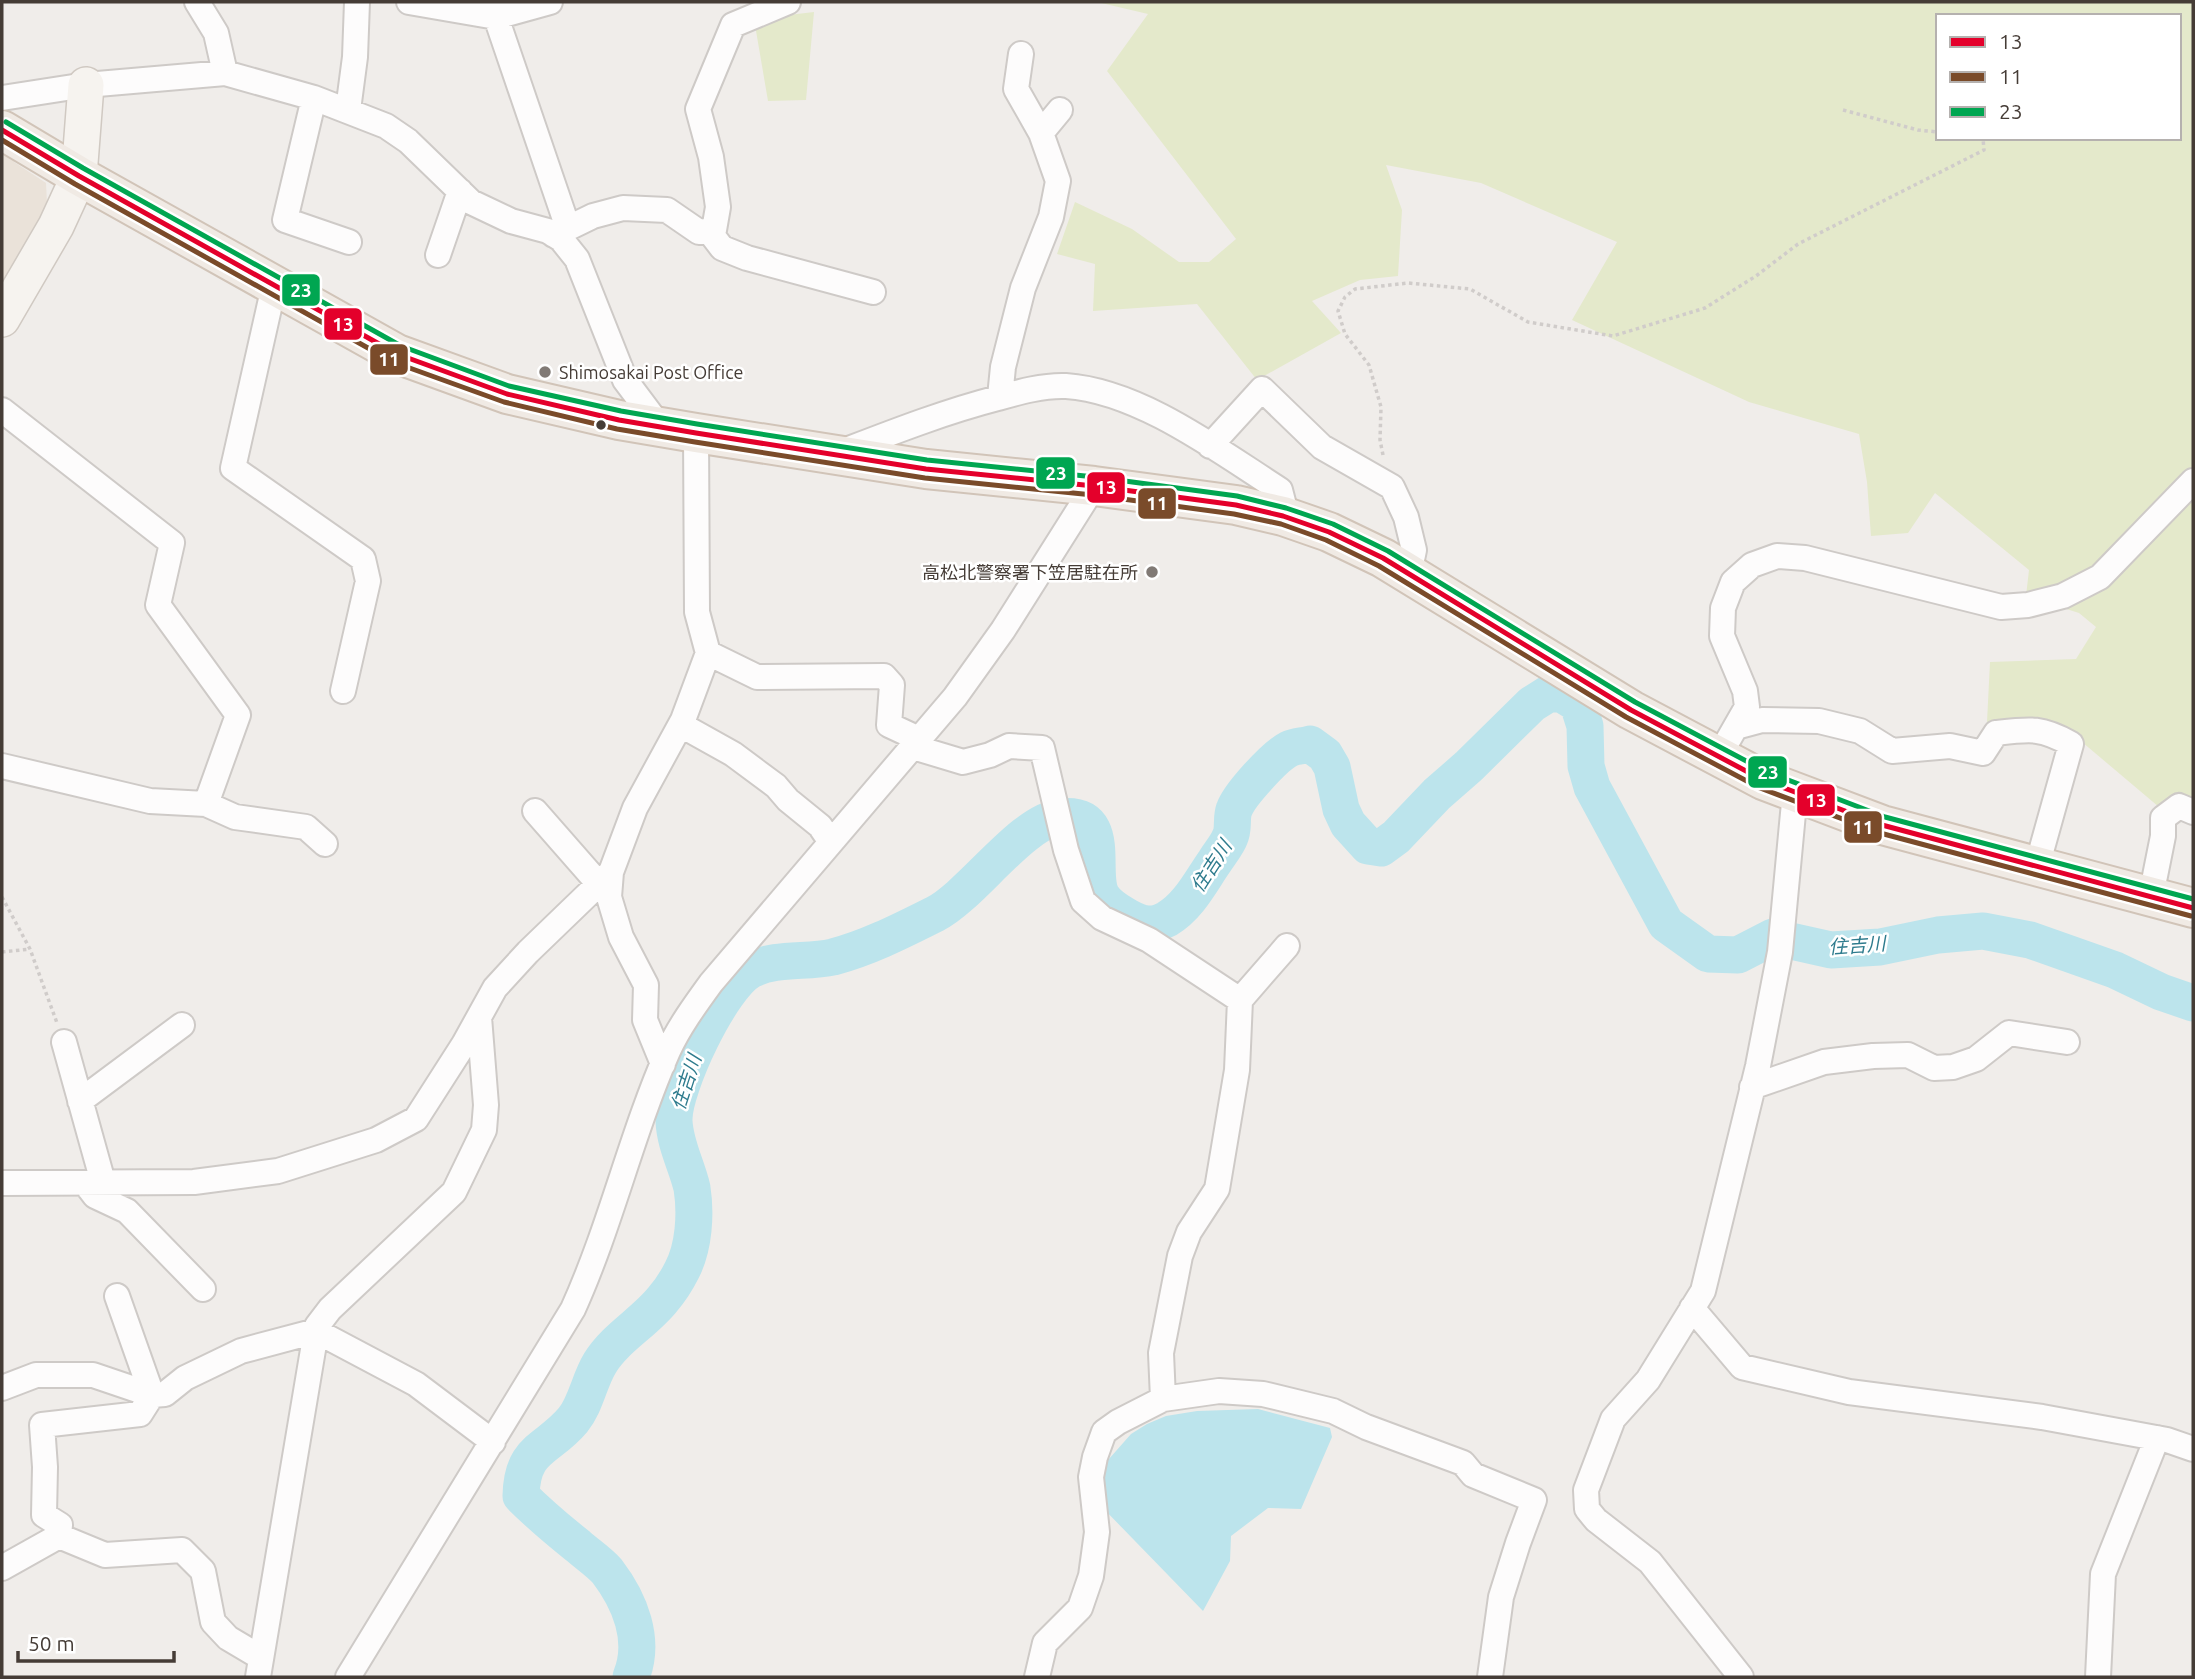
<svg xmlns="http://www.w3.org/2000/svg" width="2195" height="1679" viewBox="0 0 2195 1679" font-family="Ubuntu,'Noto Sans JP',sans-serif">
  <rect width="100%" height="100%" fill="#f0edea"/>
  <path fill="#eae2d9" d="M2,143l16,9 -4,10 32,21 2,41 -46,81z"/>
  <path fill="#e4e9cb" fill-rule="evenodd" d="M1097,2h1096v802l-34,3 -77,-65 -46,-19 -49,-1 3,-60 86,-3 20,-32 -17,-14 -53,-17 3,-26 -94,-77 -27,40 -37,3 -4,-54 -8,-48 -110,-32 -177,-82 45,-78 -136,-59 -95,-18 16,45 -4,66 -38,4 -48,21 29,32 -84,47 -60,-76 -104,7 2,-47 -38,-10 18,-52 57,27 47,33h30l27,-23 -129,-168 41,-57zM1938,16h241v122h-241z
    M814,12l-8,88 -38,1 -13,-76 25,-9z"/>
  <path fill="#bce4ec" d="M1258,1409l72,19 2,9 -31,72 -33,-1 -37,28 -1,25 -27,50 -103,-106 1,-37 30,-34 16,-10 19,-8 31,-5z"/>
  <g fill="none" stroke-linecap="round" stroke-linejoin="round">
    <path stroke="#bce4ec" stroke-width="37" d="M631,1677c15,-37 -1,-76 -24,-106 -8,-9 -20,-17 -29,-25 -20,-16 -39,-32 -57,-50 1,-49 26,-45 52,-76 13,-16 16,-39 27,-57 15,-25 45,-41 63,-64 7,-8 14,-19 19,-29 12,-23 14,-56 10,-82 -5,-22 -17,-43 -18,-67 -1,-33 47,-135 77,-151 25,-13 55,-7 82,-13 35,-9 70,-27 102,-43 37,-19 86,-92 125,-97 55,-6 28,56 42,79 6,10 16,15 26,21 15,8 24,10 39,2 22,-13 34,-38 48,-58 5,-8 12,-16 15,-24 4,-8 1,-19 4,-27 5,-15 41,-54 55,-61 6,-3 15,-3 21,-5l15,11 7,12 9,42 7,15 20,22 13,2 15,-11 41,-43 32,-28 63,-62 16,-10h14l16,10 7,22 1,40 6,21 74,137 42,30 30,1 35,-18 58,13 49,-3 58,-12 45,-4 47,9 85,30 46,22 32,11"/>
    <defs>
      <path id="street" d="M197,2l19,31 9,40
        M409,2l87,15 54,-15
        M495,2l1,15 72,211
        M1021,54l-5,35 25,44
        M2,98l84,-13 139,-12 89,25 72,28 22,15 63,61 40,19 37,10 13,8 16,20 48,121 36,48
        M314,98l-29,122 64,22
        M348,110l7,-53 2,-55
        M709,231l13,17 25,10 126,34
        M554,235l39,-19 30,-8 44,2 32,22 15,-2 4,-23 -7,-50 -13,-48 35,-84 55,-23
        M438,255l22,-64
        M274,286l-41,182 130,91 5,22 -25,110
        M1000,397l3,-30 20,-79 28,-71 7,-36 -17,-48 19,-23
        M2,410l170,133 -14,62 80,110 -32,89 29,13 71,10 19,17
        M1210,446l52,-57 60,58 70,40 14,30 8,33 -5,24
        M841,452c52,-20 103,-40 157,-54 21,-6 46,-13 68,-12 74,5 153,65 214,104l7,27
        M708,653l49,24 127,-1 8,9 -3,40 30,14
        M681,725l52,29 43,32 12,14 32,26 11,16
        M1736,727l26,-7 57,1 41,10 32,20 58,-5 33,7 13,-20c34,-4 45,-6 75,11l-34,122
        M913,747l50,15 27,-7 19,-9 33,2 24,102 17,51 19,17 47,22 91,60 47,-54
        M1719,756l28,-49 -2,-16 -23,-55 1,-28 10,-26 19,-17 25,-9 28,2 196,49 27,-2 35,-9 37,-19 93,-96
        M2,766l148,35 56,3
        M535,811l64,73
        M2151,896l12,-60v-18l16,-12 14,6
        M64,1042l39,140
        M663,1064l-18,-44 1,-35 -25,-48 -12,-40 2,-25 24,-64 48,-88 25,-67 -11,-41 -1,-179
        M1752,1087l72,-25 49,-6 35,-1 26,13 19,-1 23,-8 33,-26 58,9
        M80,1101l102,-76
        M2,1183l192,-1 84,-11 98,-31 40,-21 48,-75 31,-56 33,-36 83,-80
        M85,1183l10,13 32,15 76,78
        M1692,1308l50,59 107,25 193,25 125,23 26,9
        M2,1388l34,-13h57l59,20 13,-1 20,-16 56,-27 75,-20 100,53 77,58
        M1163,1399l56,-8 44,3 70,17 33,16 97,36 10,12 61,25 -16,43 -17,54 -11,80
        M59,1536l1,-11 -16,-10 1,-48 -3,-42 98,-11 12,-19 -35,-99
        M2,1568l57,-32 46,19 77,-5 21,21 10,51 15,16 32,19
        M258,1677l59,-351 13,-17 124,-117 30,-62 2,-25 -7,-88
        M348,1677l225,-368c38,-84 58,-174 95,-258 11,-24 27,-46 43,-68l244,-286 48,-67 91,-144
        M1037,1677l8,-34 35,-35 11,-32 6,-44 -6,-55 4,-20 9,-25 14,-10 45,-23 -2,-46 19,-97 9,-24 28,-43 20,-119 3,-70
        M1741,1677l-91,-115 -54,-42 -9,-11 -1,-19 27,-71 35,-39 55,-89 55,-225 22,-114 15,-160
        M2098,1677l5,-103 54,-136"/>
      <path id="secondary" d="M2,319l54,-93 23,-50 7,-91"/>
      <path id="primary" d="M2,130l77,46 318,178 110,40 112,26 77,13 230,36 168,17 142,19 47,11 46,16 54,26 248,152 132,70 119,45 311,83"/>
    </defs>
    <use href="#street" stroke="#cecac7" stroke-width="28"/>
    <use href="#secondary" stroke="#d0c9c2" stroke-width="38"/>
    <use href="#primary" stroke="#d1c4b8" stroke-width="42"/>
    <path stroke="#d0ccca" stroke-width="3.5" stroke-dasharray="3.5 3.5" stroke-linecap="butt" d="M1843,110l75,20 20,2
      M1383,455l-3,-15 1,-33 -12,-42 -24,-31 -7,-23 7,-14 10,-8 53,-6 62,6 58,33 85,14 92,-28 51,-32 42,-32 186,-94 -1,-12
      M2,897l28,52 27,74
      M2,952l28,-3"/>
    <use href="#street" stroke="#fdfcfc" stroke-width="24"/>
    <use href="#secondary" stroke="#f6f3ef" stroke-width="35"/>
    <use href="#primary" stroke="#f0eae4" stroke-width="38"/>
    <defs>
      <path id="bus-1" d="M2,130l77,46 318,178 110,40 112,26 77,13 230,36 168,17 142,19 47,11 46,16 54,26 248,152 132,70 119,45 311,83"/>
      <path id="bus-2" d="M2,140l73,44 318,178 111,40 113,27 78,13 230,36 168,17 141,19 47,10 45,16 53,26 247,151 134,71 120,45 311,83"/>
      <path id="bus-3" d="M6,122l77,46 318,178 108,40 112,25 76,13 230,36 168,17 142,19 49,12 47,16 55,27 247,151 132,70 118,45 308,82"/>
    </defs>
    <use href="#bus-1" stroke="#fff" stroke-width="10"/>
    <use href="#bus-2" stroke="#fff" stroke-width="10"/>
    <use href="#bus-3" stroke="#fff" stroke-width="10"/>
    <use href="#bus-1" stroke="#e4002b" stroke-width="5"/>
    <use href="#bus-2" stroke="#7a4b2a" stroke-width="5"/>
    <use href="#bus-3" stroke="#00a651" stroke-width="5"/>
  </g>
  <g fill="#817a75" stroke="#fff" stroke-width="2.5">
    <circle cx="545" cy="372" r="7"/>
    <circle cx="1152" cy="572" r="7"/>
  </g>
  <circle fill="#453c36" stroke="#fff" stroke-width="2.5" cx="601" cy="425" r="6"/>
  <g text-anchor="middle" dominant-baseline="central" stroke-width="5" stroke-linejoin="round" paint-order="stroke">
    <g font-size="18" fill="#453c36" stroke="#fff" text-anchor="start">
      <text x="559" y="372">Shimosakai Post Office</text>
      <text x="1138" y="572" text-anchor="end">高松北警察署下笠居駐在所</text>
    </g>
    <g font-size="19" font-style="italic" fill="#2e7b8d" stroke="#fff">
      <text transform="translate(1211 866) rotate(-57)">住吉川</text>
      <text transform="translate(1857 945) rotate(-4)">住吉川</text>
      <text transform="translate(686 1082) rotate(-72)">住吉川</text>
    </g>
  </g>
  <g stroke="#fff" stroke-width="2.5">
    <rect x="281" y="273" width="40" height="34" rx="7" fill="#00a651"/>
    <rect x="323" y="307" width="40" height="34" rx="7" fill="#e4002b"/>
    <rect x="369" y="343" width="40" height="33" rx="7" fill="#7a4b2a"/>
    <rect x="1035" y="456" width="41" height="34" rx="7" fill="#00a651"/>
    <rect x="1086" y="471" width="40" height="33" rx="7" fill="#e4002b"/>
    <rect x="1137" y="487" width="40" height="33" rx="7" fill="#7a4b2a"/>
    <rect x="1747" y="755" width="41" height="34" rx="7" fill="#00a651"/>
    <rect x="1796" y="783" width="40" height="34" rx="7" fill="#e4002b"/>
    <rect x="1843" y="810" width="40" height="34" rx="7" fill="#7a4b2a"/>
  </g>
  <g font-size="19" text-anchor="middle" font-weight="bold" fill="#fff">
    <text x="301" y="297">23</text>
    <text x="343" y="331">13</text>
    <text x="389" y="366">11</text>
    <text x="1056" y="480">23</text>
    <text x="1106" y="494">13</text>
    <text x="1157" y="510">11</text>
    <text x="1768" y="779">23</text>
    <text x="1816" y="807">13</text>
    <text x="1863" y="834">11</text>
  </g>
  <rect width="2195" height="1679" fill="none" stroke="#453c36" stroke-width="7"/>
  <rect x="1936" y="14" width="245" height="126" fill="#ffffff" stroke="#b5b1af" stroke-width="2"/>
  <rect x="1950" y="37" width="35" height="10" fill="#e4002b" stroke="#b5b1af" stroke-width="2"/>
  <text x="1999" y="49" font-size="21" fill="#453c36">13</text>
  <rect x="1950" y="72" width="35" height="10" fill="#7a4b2a" stroke="#b5b1af" stroke-width="2"/>
  <text x="1999" y="84" font-size="21" fill="#453c36">11</text>
  <rect x="1950" y="107" width="35" height="10" fill="#00a651" stroke="#b5b1af" stroke-width="2"/>
  <text x="1999" y="119" font-size="21" fill="#453c36">23</text>
  <path d="M18 1651v10h156v-10" fill="none" stroke="#453c36" stroke-width="3.5"/>
  <text x="28" y="1651" font-size="21" fill="#453c36" stroke="#ffffff" stroke-width="5" paint-order="stroke">50 m</text>
</svg>
